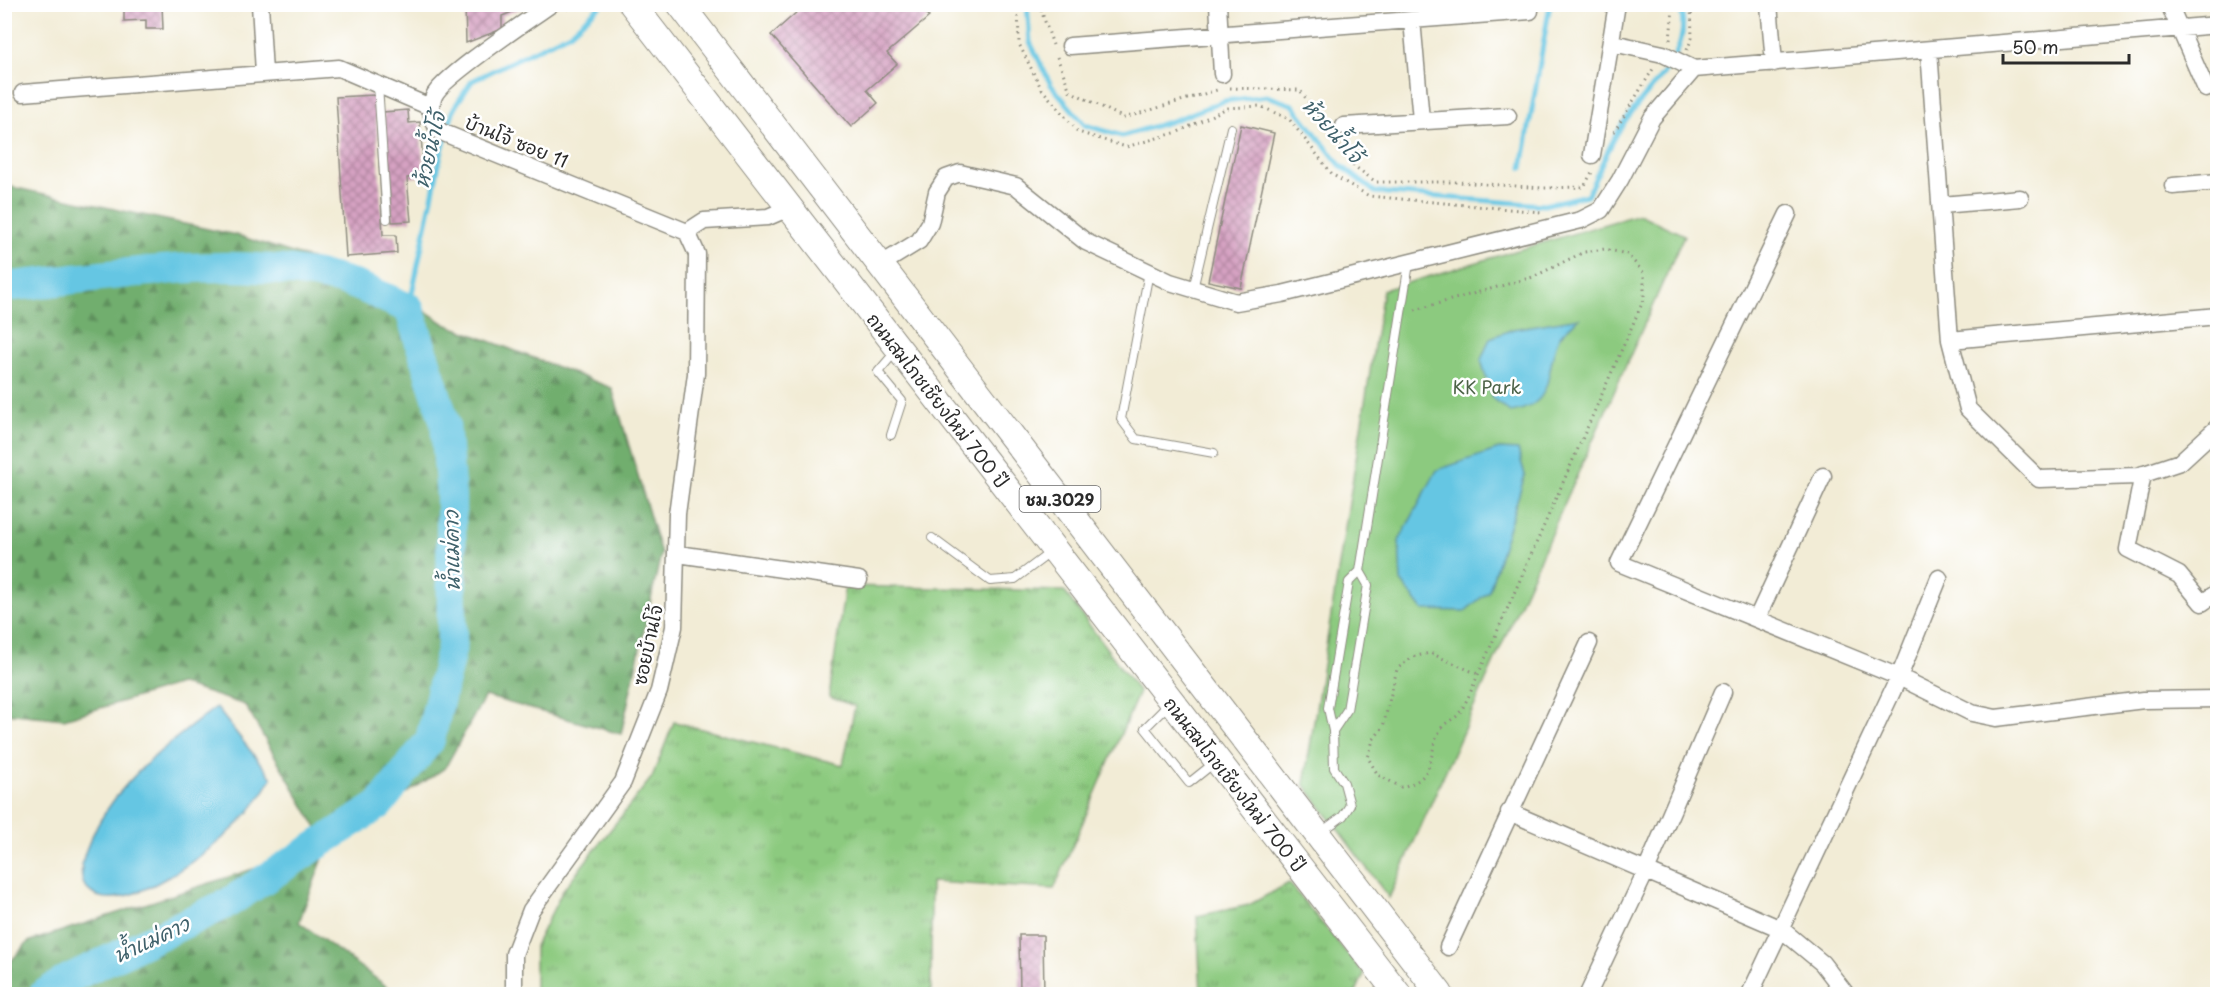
<svg xmlns="http://www.w3.org/2000/svg" width="2222" height="999" viewBox="0 0 2222 999" font-family="'Playpen Sans','Playpen Sans Thai',sans-serif">
  <defs>
    <pattern id="grass-tufts" width="24" height="20" patternUnits="userSpaceOnUse" patternTransform="scale(1.5)"><rect width="24" height="20" fill="#8cca7f"/><path d="M3 7l-1-3M5 7V3M7 7l1-3M15 17l-1-3M17 17v-4M19 17l1-3" fill="none" stroke="#73a468"/></pattern>
    <pattern id="forest-firs" width="22" height="20" patternUnits="userSpaceOnUse" patternTransform="scale(1.5)"><rect width="22" height="20" fill="#71ae6e"/><path d="M5 1l3.5 6h-7zM16 11l3.5 6h-7z" fill="#5d8e5b"/></pattern>
    <pattern id="building-cross-hatch" width="8" height="8" patternUnits="userSpaceOnUse" patternTransform="scale(1.5)"><rect width="8" height="8" fill="#d6a2c2"/><path d="M0 0l8 8M0 8l8-8" fill="none" stroke="#ae849e"/></pattern>
  </defs>
  <rect width="100%" height="100%" fill="#fff"/>
  <filter id="ink" filterUnits="userSpaceOnUse"><feTurbulence type="fractalNoise" baseFrequency=".0167" numOctaves="2"/><feDisplacementMap in="SourceGraphic" scale="12" xChannelSelector="R" yChannelSelector="G"/><feConvolveMatrix kernelMatrix="1 2 1 2 8 2 1 2 1" color-interpolation-filters="sRGB"/></filter>
  <filter id="wash" filterUnits="userSpaceOnUse"><feTurbulence type="fractalNoise" baseFrequency=".008" numOctaves="4" result="noise"/><feDisplacementMap in="SourceGraphic" scale="24" xChannelSelector="R" yChannelSelector="G"/><feGaussianBlur stdDeviation="1.35" result="paint"/><feColorMatrix in="noise" values="0 0 0 0 0 0 0 0 0 0 0 0 0 0 0 0 0 1.4 0 .05"/><feComposite in="paint" operator="in"/></filter>
  <g filter="url(#wash)">
    <rect width="100%" height="100%" fill="#f2ecd6"/>
    <path fill="url(#grass-tufts)" stroke="#5c7a55" stroke-width="1.5" d="M845,586l219,5 75,101 -85,197 -123,-7v112h-396v-48l28,-56 89,-113 22,-55 169,43 12,-59 -26,-9z
      M1289,883l75,91 -9,20h-154l-4,-78 52,-11z"/>
    <path fill="url(#forest-firs)" stroke="#4e6c4c" stroke-width="1.5" d="M11,5l-4,181 229,49 144,46 65,43 167,64 49,166 -40,180 -136,-38 -40,72 -117,77 -29,77 98,72h-392v-26l23,-26 299,-97 -82,-140 -65,-21 -116,35 -59,-6 -1,-708z"/>
    <path fill="#8cca7f" stroke="#5c7a55" stroke-width="1.5" d="M1639,214l45,21 -295,663 -85,-114 79,-494z"/>
    <path fill="#65c6e3" stroke="#487887" stroke-width="1.5" d="M1579,318c-6,6 -16,13 -20,20 -16,34 -1,67 -49,74l-18,-14 -11,-38 9,-22 23,-9z
      M1499,449l19,1 7,25 -36,116 -24,20 -42,-1 -22,-29 -2,-40 38,-71z
      M216,707l56,71c-9,16 -20,31 -32,44 -24,25 -121,102 -153,67 -9,-10 -5,-28 -1,-39 25,-65 77,-102 130,-143z"/>
    <g fill="none" stroke-linecap="round" stroke-linejoin="round">
      <path stroke="#65c6e3" stroke-width="5" d="M1027,4l3,38 21,43 34,40 37,11 50,-15 52,-20 43,-5 26,9 47,60 35,27 169,13 43,-10c13,-25 24,-56 41,-78 26,-36 66,-63 52,-113
        M1522,168l28,-164
        M409,308l32,-154 13,-46 18,-27 98,-48 32,-29"/>
      <path stroke="#65c6e3" stroke-width="30" d="M4,287c110,-11 224,-34 333,-8 24,6 49,20 72,29l36,115 6,73 1,150 -22,94 -51,65 -151,98 -160,76 -24,15"/>
    </g>
    <g id="blocks">
      <path fill="url(#building-cross-hatch)" d="M465,4h67l-30,12v13l-36,14z
        M806,4h112l11,13 -42,36 10,11 -30,26 11,13 -27,24 -80,-92z
        M124,5h38l1,24h-17v-9l-22,1z
        M375,95l8,140h13l1,18 -51,4 -10,-160z
        M408,110l1,13 11,-1 4,54 -17,2 4,43 -19,1 -9,-110z
        M1241,125l33,8 -33,155 -33,-7z
        M1019,935h24l1,59h-24z"/>
    </g>
  </g>
  <g filter="url(#ink)">
    <use href="#blocks" fill-opacity="0" stroke="#8e8c80" stroke-width="1.5"/>
    <g fill="none" stroke-linecap="round" stroke-linejoin="round">
      <defs>
        <path id="service" d="M378,85l9,134
          M1149,272l-28,147 15,20 78,14
          M1193,289l38,-161
          M891,435l11,-34 -24,-29 18,-21
          M932,538l58,43 25,-2 36,-27
          M1360,571l8,14 -21,125 -14,21 -5,-23 21,-126 11,-11 49,-308
          M1169,704l-24,24 44,55 25,-20
          M1320,833l23,-17 7,-11 -6,-22 -10,-15 -1,-37"/>
        <path id="minor" d="M260,4l4,69
          M551,4c-22,16 -109,73 -117,92 -6,14 -2,23 5,35l248,101
          M1218,4l4,70
          M1769,4l5,59
          M2169,4l37,85
          M2217,4l1,2
          M1412,20l9,100
          M1613,43l50,11 31,15
          M1070,46l460,-35
          M1929,50l21,290 18,69 71,70 99,-3 42,-14 38,-35
          M23,93l316,-25 91,39
          M1344,126l164,-10
          M1592,155l25,-151
          M2173,186l45,-4
          M1942,205l78,-7
          M1788,214l-169,349 280,114 73,36 24,5 148,-18 74,-1
          M687,232l17,-11 64,-4 21,-9
          M880,265l39,-24 11,-18 7,-31 9,-14 14,-5 56,13 70,56 84,40 66,20 46,-8 299,-74 20,-10 19,-30 32,-62 42,-49 524,-44
          M1950,340l268,-24
          M2143,474l-15,75 51,26 23,28 16,-11
          M678,554l181,26
          M1757,618l66,-142
          M1509,812l272,117 41,34 24,31
          M1448,947l141,-304
          M514,994v-40l17,-44 92,-128 36,-91 15,-64 3,-113 19,-140 1,-120 -10,-22
          M1588,994l58,-123 77,-179
          M1750,994l149,-317 40,-99"/>
        <path id="primary" d="M632,4l766,990
          M680,4l760,990"/>
      </defs>
      <use href="#service" stroke="#8e8c80" stroke-width="10"/>
      <use href="#minor" stroke="#8e8c80" stroke-width="19"/>
      <use href="#primary" stroke="#8e8c80" stroke-width="28"/>
      <path stroke="#8e8c80" stroke-width="3" stroke-dasharray="1.5 4.5" stroke-linecap="butt" d="M1018,4l1,40 22,44 37,44 48,15 52,-15 49,-24 33,-2 29,13 44,56 36,21 172,16
        M1039,4l14,41
        M567,9l12,-5
        M1670,40l3,-32 -2,-4
        M1687,50l5,-12 -1,-34
        M1057,57l13,34 54,27 93,-28
        M1230,88l70,2 27,38
        M1614,132l39,-63
        M1336,140l14,23 26,19h82l85,6 41,-1 8,-15
        M1415,310l118,-33 51,-25 21,-3 22,5 17,19v26l-177,401c-3,5 -6,12 -10,16 -5,4 -11,6 -15,11 -17,27 -2,51 -41,60l-23,-12 -10,-17 5,-18 10,-13 14,-58 15,-12 18,-4 48,21"/>
      <use href="#service" stroke="#fff" stroke-width="8"/>
      <use href="#minor" stroke="#fff" stroke-width="16"/>
      <use href="#primary" stroke="#fff" stroke-width="26"/>
    </g>
  </g>
  <g text-anchor="middle" dominant-baseline="central" stroke-width="5" stroke-linejoin="round" paint-order="stroke">
    <rect fill="#fff" stroke="#6b6b6b" stroke-width="1.5" x="1019.5" y="486" width="81" height="26" rx="4.5"/>
    <g font-size="16" font-weight="bold" fill="#2b2b2b">
      <text x="1060" y="499">ชม.3029</text>
    </g>
    <g font-size="18" fill="#2b2b2b" stroke="#fff">
      <text transform="translate(517 141) rotate(22)">บ้านโจ้ ซอย 11</text>
      <text transform="translate(938 400) rotate(52)">ถนนสมโภชเชียงใหม่ 700 ปี</text>
      <text transform="translate(647 645) rotate(-78)">ซอยบ้านโจ้</text>
      <text transform="translate(1235 784) rotate(52)">ถนนสมโภชเชียงใหม่ 700 ปี</text>
    </g>
    <g font-size="18" fill="#4d6348" stroke="#fff">
      <text x="1487" y="386">KK Park</text>
    </g>
    <g font-size="20" font-style="italic" fill="#3f616b" stroke="#fff">
      <text transform="translate(1333 130) rotate(48)">ห้วยน้ำโจ้</text>
      <text transform="translate(429 150) rotate(-77)">ห้วยน้ำโจ้</text>
      <text transform="translate(451 551) rotate(-91)">น้ำแม่คาว</text>
      <text transform="translate(151 939) rotate(-25)">น้ำแม่คาว</text>
    </g>
  </g>
  <rect width="2222" height="999" fill="none" stroke="#fff" stroke-width="24"/>
  <path d="M2003 54v9h126v-9" fill="none" stroke="#2b2b2b" stroke-width="3"/>
  <text x="2012" y="54" font-size="18" fill="#2b2b2b" stroke="#ffffff" stroke-width="4.5" paint-order="stroke">50 m</text>
</svg>
